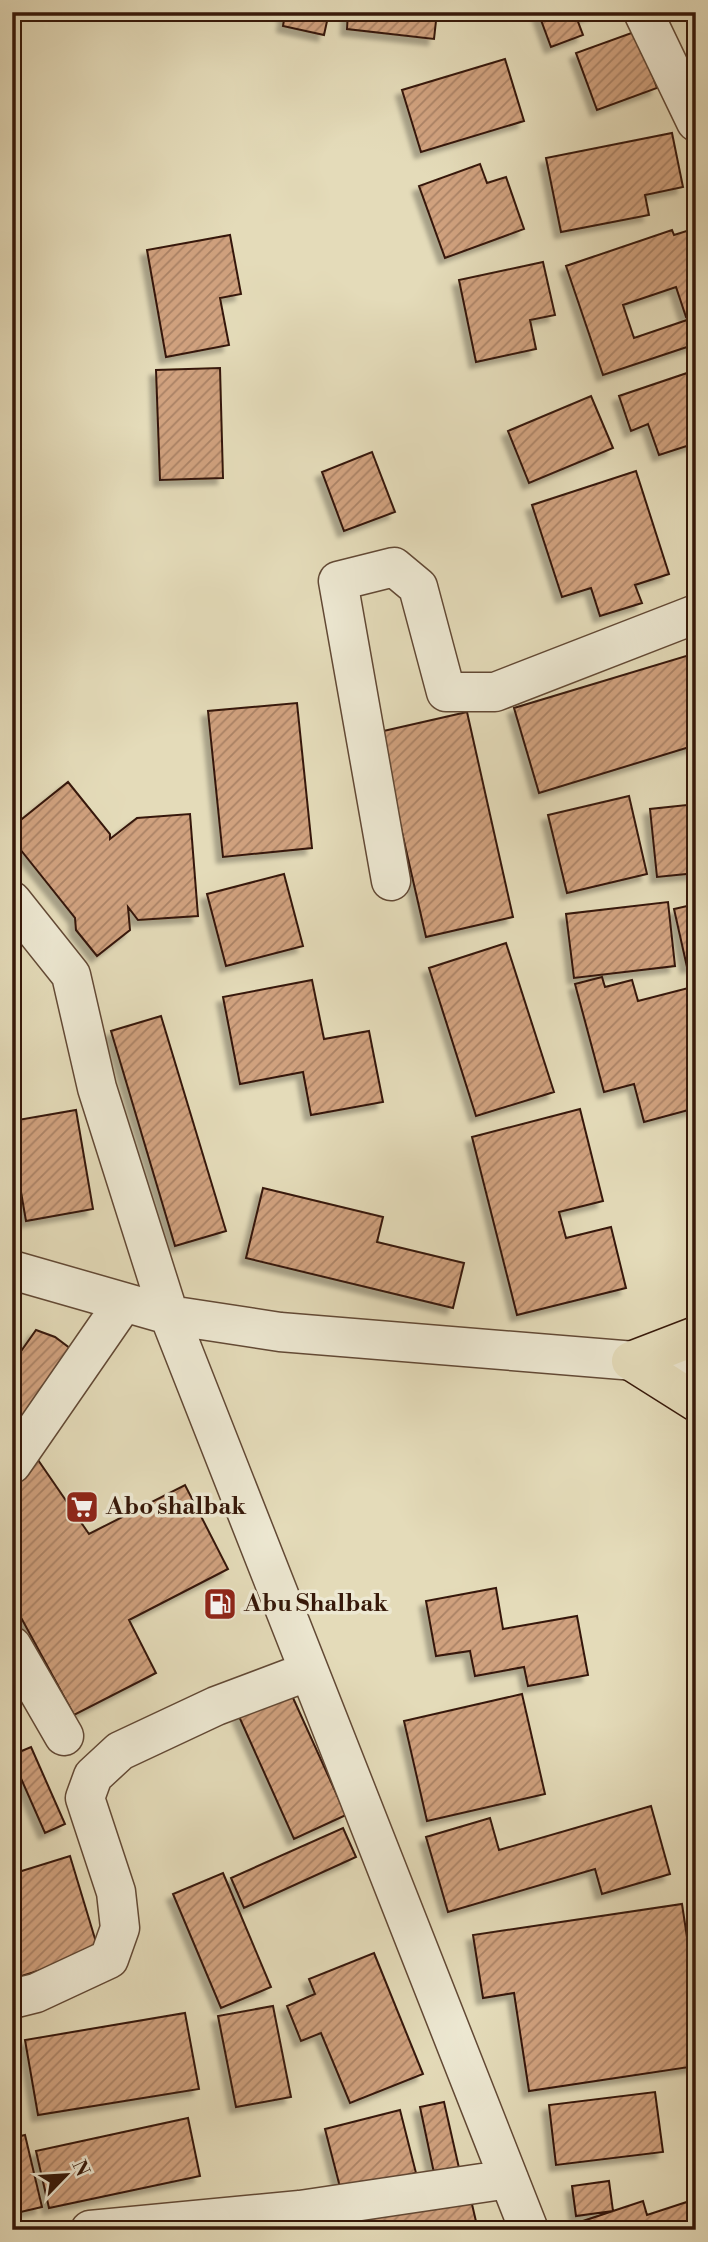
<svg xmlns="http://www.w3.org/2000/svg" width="708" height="2242" viewBox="0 0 708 2242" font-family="'Libre Bodoni',serif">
  <defs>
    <pattern id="building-hatch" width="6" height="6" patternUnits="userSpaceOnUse" patternTransform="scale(1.75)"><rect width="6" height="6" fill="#d0a17e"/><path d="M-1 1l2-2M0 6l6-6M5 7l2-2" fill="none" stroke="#aa8265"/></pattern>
    <filter id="shadow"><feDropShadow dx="-6" dy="6" stdDeviation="2" flood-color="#0004"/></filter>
  </defs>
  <rect width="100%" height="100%" fill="#e4dbb9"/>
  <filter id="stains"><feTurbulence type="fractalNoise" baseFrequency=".00286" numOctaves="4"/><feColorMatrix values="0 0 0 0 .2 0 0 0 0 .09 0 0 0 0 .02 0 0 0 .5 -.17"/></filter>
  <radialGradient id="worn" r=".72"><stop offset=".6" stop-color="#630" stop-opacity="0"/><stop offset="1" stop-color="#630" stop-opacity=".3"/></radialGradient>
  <path fill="url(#building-hatch)" stroke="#361809" stroke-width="2" filter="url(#shadow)" d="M279,12h50l-5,23 -41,-9 2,-12z
    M348,12h89l-3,27 -87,-10z
    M538,12h58l-19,7 6,16 -32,12z
    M637,31l20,57 -60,22 -21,-57z
    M505,59l19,62 -103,31 -19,-62z
    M672,133l11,54 -38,8 4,20 -88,17 -15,-74z
    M480,164l7,19 19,-6 18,52 -79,29 -26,-72z
    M696,228v85l-10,4 -10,-30 -53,18 11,33 62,-21v27l-93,31 -37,-109 106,-36 2,5z
    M230,235l11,59 -21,4 9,47 -63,12 -19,-107z
    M543,262l12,53 -25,5 6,29 -60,13 -17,-82z
    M220,368l3,110 -63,2 -4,-110z
    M696,370v73l-37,12 -11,-31 -17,7 -12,-35z
    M591,396l22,52 -84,35 -21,-52z
    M372,452l23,60 -51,19 -22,-59z
    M636,471l33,103 -34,11 7,18 -42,13 -9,-28 -29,9 -30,-92z
    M696,653v92l-157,48 -25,-85z
    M297,703l15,145 -89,9 -15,-146z
    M467,712l46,205 -87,20 -47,-205z
    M68,782l42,52v5l27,-21 53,-4 8,102 -60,4 -10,-13 2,23 -33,26 -21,-26 -1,-12 -63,-79v-12z
    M629,796l18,78 -80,19 -19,-78z
    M696,804v69l-39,4 -7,-68z
    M284,874l19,72 -77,20 -19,-72z
    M668,902l7,64 -101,12 -8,-64z
    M696,904v61l-9,2 -13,-58z
    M506,943l48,149 -78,24 -47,-148z
    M602,977l3,10 27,-7 6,21 58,-15v122l-52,14 -10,-38 -30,8 -29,-108z
    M312,980l12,59 45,-8 14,71 -72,13 -8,-43 -63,12 -17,-87z
    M161,1016l65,215 -51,15 -64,-215z
    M580,1109l23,92 -44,11 7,26 45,-11 15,61 -109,27 -45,-178z
    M76,1110l17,99 -67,12 -14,-81v-19z
    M263,1188l120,29 -6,25 87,21 -11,45 -207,-50z
    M36,1330l19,7 20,15 -63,86v-74z
    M36,1457l53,77 96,-49 43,84 -99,51 27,53 -82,42 -62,-114v-119z
    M496,1588l7,41 74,-13 11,59 -60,11 -4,-19 -49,9 -5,-25 -34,5 -10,-55z
    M289,1689l57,126 -52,24 -57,-127z
    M522,1694l23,100 -118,27 -23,-100z
    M31,1747l34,77 -20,9 -33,-75v-3z
    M651,1806l19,68 -68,20 -7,-25 -147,43 -22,-75 64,-19 9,32z
    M343,1828l13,29 -112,51 -13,-30z
    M70,1856l29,96 -87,27v-105z
    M223,1873l48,114 -50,21 -48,-114z
    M682,1904l14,93v69l-167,25 -15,-98 -31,5 -10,-63z
    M374,1953l49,121 -73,29 -29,-70 -20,8 -14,-35 28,-12 -6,-15z
    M273,2006l18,91 -55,10 -18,-91z
    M185,2013l14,76 -161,26 -13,-75z
    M655,2092l8,60 -107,13 -7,-60z
    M444,2102l15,66 -25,5 -14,-66z
    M400,2110l16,63 -75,18 -16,-62z
    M188,2118l12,58 -151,32 -13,-57z
    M25,2135l17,72 -30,7v-76z
    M609,2181l4,30 -37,5 -4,-30z
    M468,2187l10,43h-132l-4,-15z
    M696,2199v31h-110l-3,-9 60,-20 4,14z"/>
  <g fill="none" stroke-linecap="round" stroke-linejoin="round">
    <defs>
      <path id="minor" d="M643,12l53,110
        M391,881l-53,-300 56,-14 24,20 28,105h49l201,-78
        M12,901l59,74 26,113 72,227 360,915
        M12,1270l157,45 111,17 416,34
        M12,1464l112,-162
        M12,1646l52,90
        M12,1999l24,-6 73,-34 11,-31 -4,-36 -31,-94 8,-22 27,-25 96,-45 93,-35
        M90,2230l210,-20 209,-31"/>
      <path id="highway" d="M631,1361l65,41
        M631,1361l65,-25"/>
    </defs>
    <use href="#minor" stroke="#624935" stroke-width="41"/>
    <use href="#highway" stroke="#361809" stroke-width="41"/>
    <use href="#minor" stroke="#ede8d2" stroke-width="38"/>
    <use href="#highway" stroke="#e4dbb9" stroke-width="38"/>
  </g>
  <defs>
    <symbol id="supermarket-square" viewBox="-11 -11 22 22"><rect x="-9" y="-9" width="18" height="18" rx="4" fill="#8f2418" stroke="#ede8d2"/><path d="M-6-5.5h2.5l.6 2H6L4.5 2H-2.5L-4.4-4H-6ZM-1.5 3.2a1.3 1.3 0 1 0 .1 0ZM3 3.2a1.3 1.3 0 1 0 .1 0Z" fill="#fff"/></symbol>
    <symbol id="fuel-square" viewBox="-11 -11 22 22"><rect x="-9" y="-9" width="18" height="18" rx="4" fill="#8f2418" stroke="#ede8d2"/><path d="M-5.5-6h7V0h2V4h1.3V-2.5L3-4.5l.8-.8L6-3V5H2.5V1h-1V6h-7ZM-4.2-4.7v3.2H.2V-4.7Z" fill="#fff"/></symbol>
  </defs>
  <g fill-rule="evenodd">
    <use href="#supermarket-square" x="63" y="1488" width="38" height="38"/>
    <use href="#fuel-square" x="201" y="1585" width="38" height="38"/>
  </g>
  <g text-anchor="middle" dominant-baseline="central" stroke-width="7" stroke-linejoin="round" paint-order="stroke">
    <g font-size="24" font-weight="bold" fill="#361809" stroke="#ede8d2" text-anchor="start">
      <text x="106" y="1507">Abo shalbak</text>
      <text x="244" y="1604">Abu Shalbak</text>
    </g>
  </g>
  <rect width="708" height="2242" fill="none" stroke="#e4dbb9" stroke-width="42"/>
  <rect x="14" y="14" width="680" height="2214" fill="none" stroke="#361809" stroke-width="3.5"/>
  <rect x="21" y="21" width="666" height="2200" fill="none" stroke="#361809" stroke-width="2"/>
  <g transform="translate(66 2175) rotate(65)" stroke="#ede8d2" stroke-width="5" paint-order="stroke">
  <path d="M0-5L12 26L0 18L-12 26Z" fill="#361809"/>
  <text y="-10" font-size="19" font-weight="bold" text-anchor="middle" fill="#361809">N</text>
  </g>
  <rect width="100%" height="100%" filter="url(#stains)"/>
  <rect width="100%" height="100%" fill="url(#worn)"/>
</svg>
